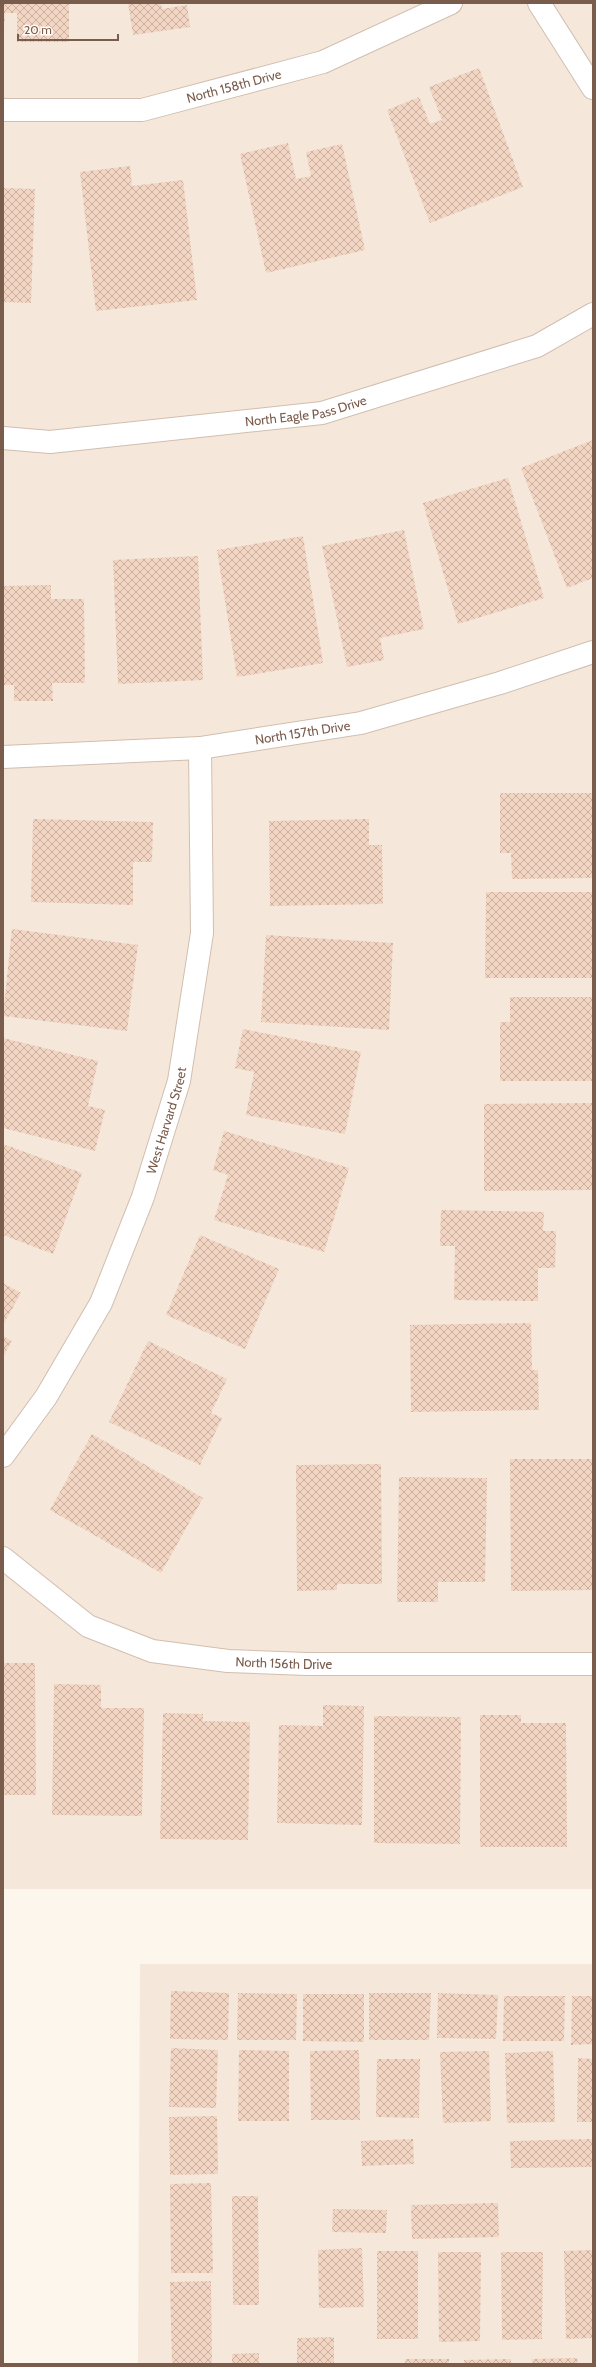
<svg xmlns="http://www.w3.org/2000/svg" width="596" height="2367" viewBox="0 0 596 2367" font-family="Cabin,sans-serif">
  <defs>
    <pattern id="building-cross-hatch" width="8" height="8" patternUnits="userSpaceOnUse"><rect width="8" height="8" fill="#f3d5c3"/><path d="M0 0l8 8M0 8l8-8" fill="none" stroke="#cab0a1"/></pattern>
  </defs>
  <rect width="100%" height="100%" fill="#fdf6ec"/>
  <path fill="#f5e8da" d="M3,3h590v1886h-590z
    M140,1964h453v400h-455z"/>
  <path fill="url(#building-cross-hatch)" d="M3,3h66v39h-52v-29h-12l-2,29z
    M128,3h33l1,6 25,-4 3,22 -57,8z
    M479,68l44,119 -93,36 -43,-113 32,-13 11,27 12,-4 -13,-33z
    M288,143l8,36 15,-3 -5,-24 36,-8 23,106 -99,23 -26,-119z
    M130,166l2,20 51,-6 14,120 -101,11 -16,-139z
    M3,188l32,1 -4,114 -28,-1z
    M593,440v138l-26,10 -46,-120z
    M508,478l36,120 -86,26 -35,-121z
    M404,530l20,99 -44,9 4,22 -37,7 -25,-121z
    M303,536l20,127 -86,14 -20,-127z
    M198,556l5,124 -85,4 -5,-124z
    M51,585v14h33l1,84h-33l1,18h-39v-16h-11v-99z
    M500,793h93v85l-81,1 -1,-26h-11z
    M33,819l120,3 -1,40h-19v43l-102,-3z
    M369,819v26h13l1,59 -113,2 -1,-85z
    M486,892h107v86h-108z
    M12,929l126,16 -11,86 -124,-15z
    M266,935l127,8 -4,87 -128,-8z
    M510,997h83v84h-93v-59h10z
    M243,1029l118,23 -16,82 -99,-19 8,-43 -19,-4z
    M3,1038l95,23 -10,45 17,4 -10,41 -92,-23z
    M593,1103v87l-109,1v-87z
    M224,1131l125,37 -25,84 -110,-32 14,-45 -15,-5z
    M3,1144l79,29 -29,81 -50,-19z
    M441,1210l103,2 -1,19h13l-1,37h-17v33l-84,-1 1,-54h-15z
    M200,1235l79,34 -34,80 -79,-34z
    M3,1283l18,10 -18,32z
    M531,1323l1,47h6l1,40 -128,2 -1,-87z
    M3,1336l9,5 -9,16z
    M148,1341l79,38 -16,34 11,5 -22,47 -91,-43z
    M92,1434l111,64 -42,75 -111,-63z
    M510,1459h83v131l-82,1z
    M381,1464l1,120h-45v6l-40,1 -1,-126z
    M399,1477l88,1 -2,104h-47v20h-41z
    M3,1663h32l1,132h-33z
    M54,1684l47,1v23h43l-2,108 -90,-1z
    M323,1705l41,1 -2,119 -85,-2 2,-98 44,1z
    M163,1713l40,1v7l47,1 -2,118 -88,-1z
    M480,1715h41v8h45l1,124h-87z
    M374,1716l87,1 -1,127 -86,-1z
    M171,1991l58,2 -1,47 -58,-1z
    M238,1993l59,1 -1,46h-59z
    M369,1993h62l-2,47h-60z
    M438,1993l60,2 -2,44 -59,-1z
    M303,1994h61v48l-61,-1z
    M504,1996h61l-1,45h-61z
    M572,1996h21v48l-22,1z
    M171,2048l47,2 -2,58 -47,-1z
    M239,2050l50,1v70h-51z
    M359,2050l1,70h-49l-1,-69z
    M489,2051l2,70 -48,2 -3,-71z
    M553,2051l2,71 -48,1 -2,-70z
    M578,2058l15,1v63h-16z
    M377,2059h43l-1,59 -43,-1z
    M217,2116l1,58 -48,1 -1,-58z
    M413,2139l1,25 -52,2 -1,-25z
    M593,2139v28l-82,1 -1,-27z
    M211,2183l2,90h-42l-1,-89z
    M232,2196h26l1,109h-26z
    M498,2203l1,34 -87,2 -1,-34z
    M333,2209l54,1 -1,23 -54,-1z
    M362,2248l2,59 -45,1 -1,-58z
    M593,2250v88l-27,1 -2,-88z
    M377,2251h41v88h-41z
    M438,2252h43l-1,89 -41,1z
    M501,2252h42l-1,87 -40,1z
    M211,2281l1,83h-40l-2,-82z
    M334,2337v27h-37v-26z
    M259,2353v11h-27v-10z
    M577,2358l1,6h-46v-5z
    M405,2359h44v5h-44z
    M511,2359v5h-47v-4z"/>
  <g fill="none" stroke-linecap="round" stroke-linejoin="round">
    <defs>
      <g id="street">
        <path d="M539,3l54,85"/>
        <path id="s1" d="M3,110h139l181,-48 128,-59"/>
        <path id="s2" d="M3,438l47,4 272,-29 215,-67 56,-32"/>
        <path id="s3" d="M3,757l197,-9 161,-25 139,-40 93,-31"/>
        <path id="s4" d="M3,1456l43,-59 55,-94 42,-106 36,-116 23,-148 -2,-185"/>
        <path id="s5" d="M3,1558l85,68 64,25 76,10 79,3h286"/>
      </g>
    </defs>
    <use href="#street" stroke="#d1beb0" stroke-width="24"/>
    <use href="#street" stroke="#fff" stroke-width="22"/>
  </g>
  <g text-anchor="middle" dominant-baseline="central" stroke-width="3" stroke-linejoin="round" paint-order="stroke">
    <g font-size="13" fill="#7a5c4d" stroke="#fffaf3">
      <text stroke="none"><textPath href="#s1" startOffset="234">North 158th Drive</textPath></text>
      <text stroke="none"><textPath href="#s2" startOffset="305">North Eagle Pass Drive</textPath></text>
      <text stroke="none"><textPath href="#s3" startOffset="301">North 157th Drive</textPath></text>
      <text stroke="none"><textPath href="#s4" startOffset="376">West Harvard Street</textPath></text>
      <text stroke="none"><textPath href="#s5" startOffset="310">North 156th Drive</textPath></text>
    </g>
  </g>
  <rect width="596" height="2367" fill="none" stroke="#7a5c4d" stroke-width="8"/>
  <path d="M18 34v6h100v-6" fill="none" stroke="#7a5c4d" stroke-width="2"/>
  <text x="24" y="34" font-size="12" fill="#7a5c4d" stroke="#fffaf3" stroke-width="3" paint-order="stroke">20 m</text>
</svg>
